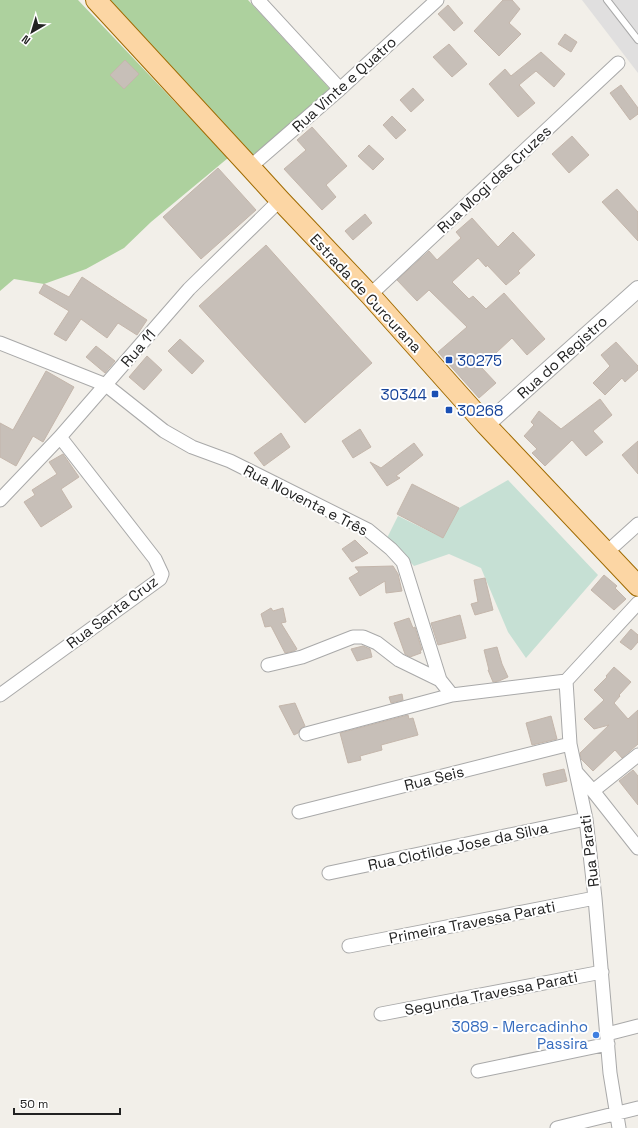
<svg xmlns="http://www.w3.org/2000/svg" width="638" height="1128" viewBox="0 0 638 1128" font-family="'Space Grotesk',sans-serif">
  <rect width="100%" height="100%" fill="#f2efe9"/>
  <path fill="#e0dfdf" d="M582,0h56v73z"/>
  <path fill="#add19e" d="M0,0h78l150,158 -77,64 -27,26 -38,21 -42,15 -30,-5 -14,12z
    M109,0h139l83,90 -78,66z"/>
  <path fill="#c6e0d4" d="M508,480l90,95 -72,83 -18,-26 -27,-64 -32,-14 -35,12 -27,-28 11,-22 45,22 16,-30z"/>
  <path fill="#c7bfb8" stroke="#c4b6ab" d="M503,0h9l8,9 -11,14 12,11 -22,22 -25,-25z
    M448,5l15,18 -9,8 -16,-17z
    M565,34l12,8 -6,10 -13,-8z
    M449,44l18,20 -15,13 -19,-20z
    M541,52l24,22 -11,13 -18,-16 -17,14 16,18 -17,14 -29,-33 16,-15 6,7z
    M125,60l14,14 -15,15 -14,-14z
    M621,85l17,23v6l-8,6 -20,-27z
    M413,88l11,12 -13,12 -11,-12z
    M392,116l14,14 -10,9 -13,-14z
    M312,127l35,39 -21,19 10,12 -14,13 -38,-41 22,-19 -9,-10z
    M572,136l17,19 -20,18 -17,-19z
    M369,145l15,14 -11,11 -15,-14z
    M218,168l38,42 -55,49 -38,-42z
    M617,189l21,23v29l-36,-39z
    M365,214l7,9 -19,17 -8,-9z
    M472,218l26,29 15,-15 22,23 -17,16 2,2 -14,12 -19,-20 -1,2 -8,-9 -26,24 17,17 4,-3 13,13 18,-16 41,46 -18,16 -15,-17 -31,29 15,16 -17,15 -41,-46 29,-25 -38,-37 -12,11 -20,-21 32,-29 8,9 24,-22 -5,-6z
    M266,245l106,118 -67,60 -106,-117z
    M82,277l65,43 -10,15 -19,-12 -11,15 -26,-19 -15,22 -12,-7 15,-23 -30,-18 5,-9 25,13z
    M180,339l24,22 -12,13 -24,-23z
    M616,342l22,24v4l-13,12 -3,-4 -17,17 -12,-12 17,-17 -9,-11z
    M96,346l19,15 -10,12 -19,-16z
    M147,356l15,14 -18,20 -15,-13z
    M46,371l28,16 -31,55 -10,-6 -17,30 -16,-9v-34l13,7z
    M600,399l12,16 -19,16 10,11 -17,14 -14,-16 -27,26 -13,-13 5,-4 -13,-13 10,-11 -3,-3 8,-11 22,18z
    M360,429l11,18 -18,11 -11,-17z
    M281,433l9,14 -26,19 -10,-13z
    M638,441v33l-16,-19z
    M414,443l9,12 -27,21 4,2 -13,8 -17,-24 11,6z
    M63,454l16,23 -18,12 11,18 -31,20 -17,-25 11,-7 -3,-5 25,-16 -8,-12z
    M412,484l47,24 -16,30 -46,-24z
    M355,540l13,13 -16,9 -10,-13z
    M393,566l5,8 4,17 -16,2 -1,-12 -25,15 -11,-18 10,-6 -4,-5z
    M604,575l13,11 -2,2 11,11 -12,11 -23,-20z
    M485,578l8,32 -18,5 -4,-11 7,-2 -4,-22z
    M271,608l2,3 10,-3 3,14 -5,1 16,26 -3,2 -9,2 -14,-27 -6,1 -4,-13z
    M460,615l6,23 -28,7 -7,-22z
    M409,618l4,10 2,-1 7,23h-2l1,3 -11,4 -5,-3 -11,-31z
    M631,629l7,6v7l-7,8 -11,-8z
    M363,646l7,3 2,8 -15,4 -6,-12z
    M497,647l5,17 6,13 -9,4 -6,1 -5,-12h1l-5,-20z
    M614,667l17,15 -12,13 1,1 -6,7 14,16 10,-9v34l-16,14 -7,-8 -22,21 -12,-12 -1,-6 29,-28 -15,4 -10,-10 20,-19 -10,-10 13,-13 -1,-1z
    M402,694l1,6 -12,3 -2,-6z
    M295,703l10,23 -4,2 -3,5 -4,2 -15,-29z
    M408,715l1,4 4,-1 5,17 -37,10 1,5 -22,6 1,4 -13,3 -8,-30z
    M551,716l6,23 -25,6 -6,-22z
    M564,769l3,12 -21,5 -3,-12z
    M633,770l5,6v29l-19,-24z"/>
  <g fill="none" stroke-linecap="round" stroke-linejoin="round">
    <defs>
      <path id="service" d="M607,0l31,40"/>
      <path id="minor" d="M258,0l82,89
        M250,167l90,-78 97,-89
        M370,295l248,-232
        M0,343l106,42 58,46 28,16 38,14 138,69 23,19 12,13 37,118 12,15 114,-14
        M0,500l60,-63 129,-148 91,-89
        M607,552l31,-28
        M268,665l34,-8 51,-20h10l14,6 22,17 41,20
        M0,695l160,-116 2,-5 -7,-15 -95,-122
        M306,734l146,-39
        M577,773l16,18 45,57
        M593,791l45,-36
        M299,812l271,-68
        M329,873l257,-54
        M349,946l246,-48
        M381,1014l221,-42
        M607,1034l31,-8
        M478,1071l130,-27
        M557,1128l81,-20
        M619,1128l-9,-55 -15,-175 -9,-79 -16,-75 -4,-63 72,-78"/>
      <path id="tertiary" d="M486,425l152,-136"/>
      <path id="primary" d="M96,0l154,167 30,33 90,95 116,130 152,161"/>
    </defs>
    <use href="#service" stroke="#a9a9a9" stroke-width="8"/>
    <use href="#minor" stroke="#a9a9a9" stroke-width="15"/>
    <use href="#tertiary" stroke="#a9a9a9" stroke-width="18"/>
    <use href="#primary" stroke="#a06b00" stroke-width="22"/>
    <use href="#service" stroke="#fff" stroke-width="6"/>
    <use href="#minor" stroke="#fff" stroke-width="13"/>
    <use href="#tertiary" stroke="#fff" stroke-width="16"/>
    <use href="#primary" stroke="#fcd6a4" stroke-width="20"/>
  </g>
  <g fill="#1a4fb4" stroke="#fff" stroke-width="1.5">
    <rect x="445" y="356" width="8" height="8" rx="2"/>
    <rect x="431" y="390" width="8" height="8" rx="2"/>
    <rect x="445" y="406" width="8" height="8" rx="2"/>
  </g>
  <circle fill="#3f7fe0" stroke="#fff" stroke-width="1.5" cx="596" cy="1035" r="4"/>
  <g text-anchor="middle" dominant-baseline="central" stroke-width="4" stroke-linejoin="round" paint-order="stroke">
    <g font-size="15" fill="#222" stroke="#fff">
      <text transform="translate(344 84) rotate(-42)">Rua Vinte e Quatro</text>
      <text transform="translate(494 179) rotate(-43)">Rua Mogi das Cruzes</text>
      <text transform="translate(366 293) rotate(47)">Estrada de Curcurana</text>
      <text transform="translate(138 348) rotate(-49)">Rua 11</text>
      <text transform="translate(562 357) rotate(-42)">Rua do Registro</text>
      <text transform="translate(306 500) rotate(27)">Rua Noventa e Três</text>
      <text transform="translate(112 612) rotate(-37)">Rua Santa Cruz</text>
      <text transform="translate(434 778) rotate(-14)">Rua Seis</text>
      <text transform="translate(458 846) rotate(-12)">Rua Clotilde Jose da Silva</text>
      <text transform="translate(589 851) rotate(-97)">Rua Parati</text>
      <text transform="translate(472 922) rotate(-11)">Primeira Travessa Parati</text>
      <text transform="translate(491 993) rotate(-11)">Segunda Travessa Parati</text>
    </g>
    <g font-size="15" fill="#164399" stroke="#fff" text-anchor="start">
      <text x="457" y="360">30275</text>
      <text x="427" y="394" text-anchor="end">30344</text>
      <text x="457" y="410">30268</text>
    </g>
    <g font-size="15" fill="#366cbe" stroke="#fff" text-anchor="end">
      <text x="588" y="1026">3089 - Mercadinho<tspan x="588" dy="17">Passira</tspan></text>
    </g>
  </g>
  <g transform="translate(32 32) rotate(218)" stroke="#ffffff" stroke-width="3" paint-order="stroke">
  <path d="M0-3L7 15L0 10L-7 15Z" fill="#222222"/>
  <text y="-6" font-size="11" font-weight="bold" text-anchor="middle" fill="#222222">N</text>
  </g>
  <path d="M14 1108v6h106v-6" fill="none" stroke="#222222" stroke-width="2"/>
  <text x="20" y="1108" font-size="12" fill="#222222" stroke="#ffffff" stroke-width="3" paint-order="stroke">50 m</text>
</svg>
